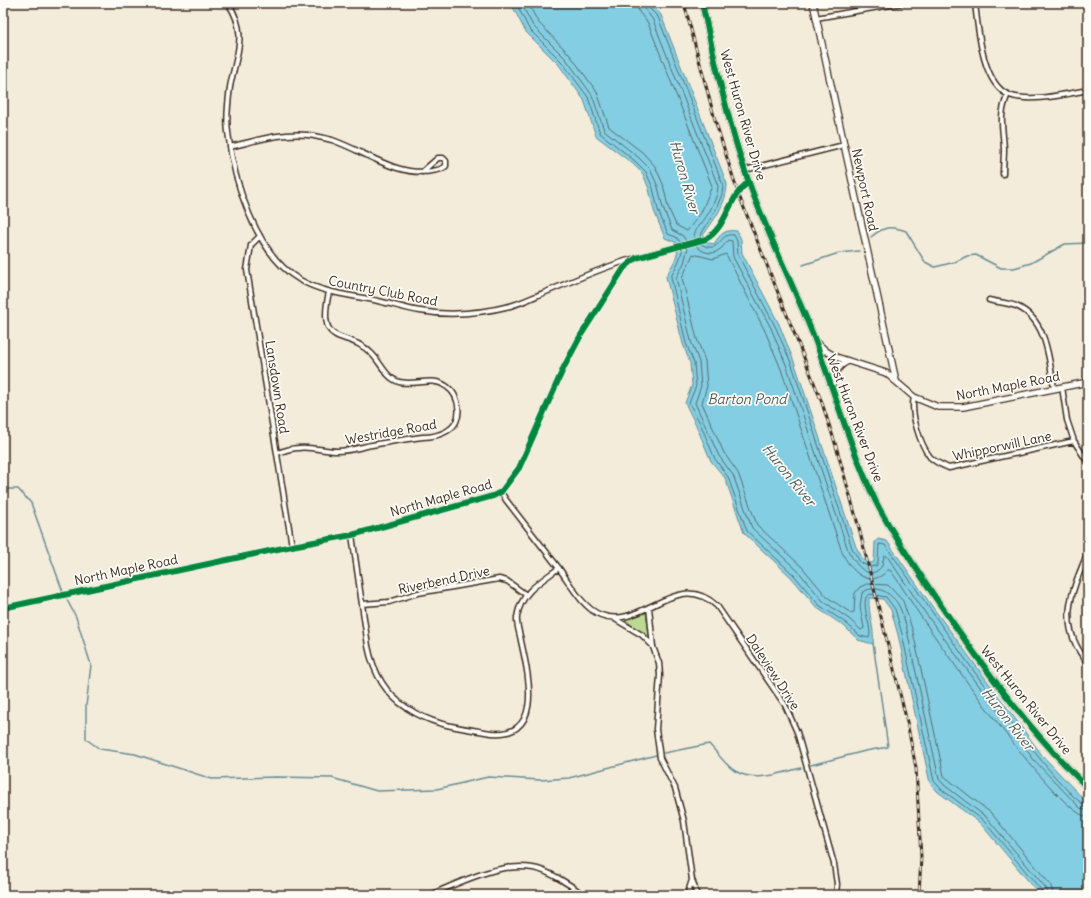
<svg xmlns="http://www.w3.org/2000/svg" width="1091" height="898" viewBox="0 0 1091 898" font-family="Delius,sans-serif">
  <rect width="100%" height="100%" fill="#f4ecda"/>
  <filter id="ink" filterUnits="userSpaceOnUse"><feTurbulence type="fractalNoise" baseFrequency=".025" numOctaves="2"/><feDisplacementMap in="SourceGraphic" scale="8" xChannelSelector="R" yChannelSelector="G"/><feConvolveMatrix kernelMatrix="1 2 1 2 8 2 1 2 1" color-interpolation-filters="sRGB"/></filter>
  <g filter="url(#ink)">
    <path fill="#bbdb94" stroke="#7b8259" d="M646,613l3,21 -3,2 -21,-16z"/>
    <path fill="#83cee3" stroke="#668c94" d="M511,3h140l10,12 66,169c0,20 -14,37 -25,53l2,5 10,2c6,-10 11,-15 23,-13l4,8 1,14 37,71 16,40 61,183 7,12 7,4 4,-1 1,-20 3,-3 9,2 47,68 108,146 46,49v91h-48l-60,-72 -42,-31 -8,-9 -32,-148 -7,-25 -8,-11 -14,-1c-1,18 6,29 4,46l-15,-4 -14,-14 -27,-18 -26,-31 -47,-44 -19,-55 -14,-17 -15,-36 -11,-22 7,-18 -2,-22 -7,-19 -17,-67c5,-11 14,-21 11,-34l-12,-5 -11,-27 -5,-22 -6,-15 -10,-10 -37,-28 -12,-36 -25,-35 -34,-34z"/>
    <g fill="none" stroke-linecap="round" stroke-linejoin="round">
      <path stroke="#586c6d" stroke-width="1" d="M516,3l13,26 33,33 26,35 12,36 35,28 11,11 7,16 5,22 10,24 8,3 5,6
        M521,3l12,23 33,33 26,36 12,35 34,27 12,12 8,18 5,21 9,22 11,6 3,5
        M528,3l10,19 32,33 27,37 12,35 33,25 13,14 8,18 5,23 8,18 11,6 14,-18 11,-27 -64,-163 -9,-11 -2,-9
        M643,3l2,6 8,11 65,166c0,10 -8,26 -14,34 -5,7 -11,11 -10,19
        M648,3l2,6 8,8 65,168 -1,9 -6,15 -17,29
        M701,244l6,3h7c8,-5 9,-14 20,-12l3,6 1,14 37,71 17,39 60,183 8,14 9,5 7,-1 2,-4 1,-18 6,1c26,35 175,258 203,261
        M696,245c4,7 17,11 23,5 4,-2 6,-7 9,-10l4,1 1,16 38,71 16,39 61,183c6,12 20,34 34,16l2,-10h3l39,58 108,146 46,48 8,3
        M688,247l-4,16 -8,15 15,63 8,21 2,24 -6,17 24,53 14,19 19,53 46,43 25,30 26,18 12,11 3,-2 -4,-21 2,-14c13,-11 31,1 37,13 8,16 10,36 14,53 9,40 17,80 26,120l5,6 42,32 60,71 2,7
        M683,248l-4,13 -8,16 15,66 8,20 2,23 -7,17 11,20 15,36 13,18 19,54 47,44 25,30 27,18 14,13 9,2c4,-9 -7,-27 -3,-41l4,-3 16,3 9,12 7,25 32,147 7,8 42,31 59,71 1,4
        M1054,895l-4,-11 -59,-71 -47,-37 -31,-144 -10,-31 -15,-16 -21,-1 -7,3 -5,6 -1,19 -3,1 -24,-16 -25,-30 -45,-42 -19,-52 -14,-20 -22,-50 5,-17 -2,-25 -8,-22 -15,-61 11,-24 20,5 13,-5 39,77 16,38 61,183c8,18 27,39 46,18h2c12,15 21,33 32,48 21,31 137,198 166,199"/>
      <path stroke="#668c94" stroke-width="1.5" d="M871,237c13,-11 19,-11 35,-6l19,31 10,5 20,-5 12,-6 9,-1 25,13h13l17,-5 34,-19 23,-1
        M803,265l36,-12 20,-2
        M3,485l4,4h11l13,14 32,89
        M67,600l9,17 15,48 -5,41v33l14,10 35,5 77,25 64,-2 56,1 45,13 60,-2 51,-12 52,3 29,-2 87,-23
        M664,753l45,-9c8,8 16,21 26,27 20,12 45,2 66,-3
        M811,765l54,-14 23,-4 -15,-104"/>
      <defs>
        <path id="street" d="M228,3c21,31 8,51 2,84 -2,15 -4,31 -2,45 5,48 28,123 72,148 25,14 52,15 78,21 14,3 28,8 42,10 29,5 62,2 90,-5 11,-3 21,-8 31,-12 30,-12 59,-26 91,-35
          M975,3c3,25 7,81 34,92 21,8 58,-1 79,-5
          M816,18l86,-15
          M230,147c25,-6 51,-15 78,-12 7,1 16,3 24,5 33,11 64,37 100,31 5,-1 10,-1 14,-5v-5l-3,-3h-5l-16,14
          M745,170l99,-25
          M1003,174c0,-8 1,-16 1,-25 -1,-22 -6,-32 4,-55
          M260,236l-9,9 -4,25 45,276
          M989,300c8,2 19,3 27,6 31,13 33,53 38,82
          M1062,387l5,33 7,21 14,22
          M914,397c-4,16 6,47 16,60 6,6 12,8 19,11l125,-27
          M277,453c7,-2 14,-5 21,-5 12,-2 26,3 39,3 12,0 24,-4 35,-6 17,-3 34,-6 51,-8 8,0 17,-2 24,-6 17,-9 14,-35 -1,-45 -15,-10 -30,0 -47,-4 -13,-4 -18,-19 -27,-28 -25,-26 -56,-3 -43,-62
          M501,492l5,8c17,22 35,45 52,67 12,16 24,41 43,48 41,16 75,-47 116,-9l68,99 12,27 37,132 3,20 -1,11
          M352,535l16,111c5,25 17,48 39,62 26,17 48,19 78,24 60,11 44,-55 36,-91 -1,-7 -5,-17 -4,-24 4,-25 23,-35 42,-49
          M1088,552c-17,41 -32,73 0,111
          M362,604l27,-2 29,-9 81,-14 8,2 18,13
          M649,607l4,40 6,16 1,12 -4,54 4,29 15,30 9,33 8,59 -5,15
          M3,608l289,-62 60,-11 141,-39 8,-4 18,-24 45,-101 17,-32 43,-67 12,-10 70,-19c22,-13 22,-43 43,-57
          M615,619l27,16 11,11
          M693,882l4,13
          M430,895c31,-13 69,-33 103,-27 15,2 39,18 51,27"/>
        <path id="secondary" d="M702,3c13,59 26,120 46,177 19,54 46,106 67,160 20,54 36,110 61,162 17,34 39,64 59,95 46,67 94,134 153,191
          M813,3l83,378
          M816,342l10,9 10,6 50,16 28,24 24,10h25l125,-25
          M832,386c1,-11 5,-20 16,-25"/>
      </defs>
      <use href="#street" stroke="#3b2a1e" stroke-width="7"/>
      <use href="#secondary" stroke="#3b2a1e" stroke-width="8"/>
      <use href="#street" stroke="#fdfcf7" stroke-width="4"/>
      <use href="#secondary" stroke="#fdfcf7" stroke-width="5.5"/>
      <defs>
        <path id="rail" d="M684,3l31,117 23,73 83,207 15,46 23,82 48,194 9,46 5,89 -2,38"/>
      </defs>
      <use href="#rail" stroke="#3b2a1e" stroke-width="3"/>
      <use href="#rail" stroke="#fdfcf7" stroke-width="1.5" stroke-dasharray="4.5" stroke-linecap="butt"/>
      <defs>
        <path id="cycleway" d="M702,3c13,59 26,120 46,177 19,54 46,106 67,160 20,54 36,110 61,162 17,34 39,64 59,95 46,67 94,134 153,191
          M3,608l289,-62 60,-11 141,-39 8,-4 18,-24 45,-101 17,-32 43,-67 12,-10 70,-19c22,-13 22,-43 43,-57"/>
      </defs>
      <use href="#cycleway" stroke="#fdfcf7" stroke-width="8"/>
      <use href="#cycleway" stroke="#00873e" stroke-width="6"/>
    </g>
  </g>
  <g text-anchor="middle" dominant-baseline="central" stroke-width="3.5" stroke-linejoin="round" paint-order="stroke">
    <g font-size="13" fill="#3b2a1e" stroke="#fdfcf7">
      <text transform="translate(743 115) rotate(74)">West Huron River Drive</text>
      <text transform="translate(865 190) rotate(78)">Newport Road</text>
      <text transform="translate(383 291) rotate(11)">Country Club Road</text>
      <text transform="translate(1008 386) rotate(-11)">North Maple Road</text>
      <text transform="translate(277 387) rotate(81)">Lansdown Road</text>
      <text transform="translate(855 418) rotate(69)">West Huron River Drive</text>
      <text transform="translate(391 432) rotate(-10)">Westridge Road</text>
      <text transform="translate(1002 446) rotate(-12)">Whipporwill Lane</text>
      <text transform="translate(441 498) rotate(-16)">North Maple Road</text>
      <text transform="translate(126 570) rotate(-12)">North Maple Road</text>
      <text transform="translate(444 580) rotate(-12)">Riverbend Drive</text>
      <text transform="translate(773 672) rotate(57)">Daleview Drive</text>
      <text transform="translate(1026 700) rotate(51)">West Huron River Drive</text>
    </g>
    <g font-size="14" font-style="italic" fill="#515b59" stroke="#fdfcf7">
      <text transform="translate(685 177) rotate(74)">Huron River</text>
      <text x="747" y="399">Barton Pond</text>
      <text transform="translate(789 475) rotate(51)">Huron River</text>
      <text transform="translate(1008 719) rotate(52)">Huron River</text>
    </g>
  </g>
  <rect width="1091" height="898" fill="none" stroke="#fdfcf7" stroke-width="16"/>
  <rect x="8" y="8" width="1075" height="882" fill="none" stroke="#3b2a1e" stroke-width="1.5" filter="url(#ink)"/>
</svg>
